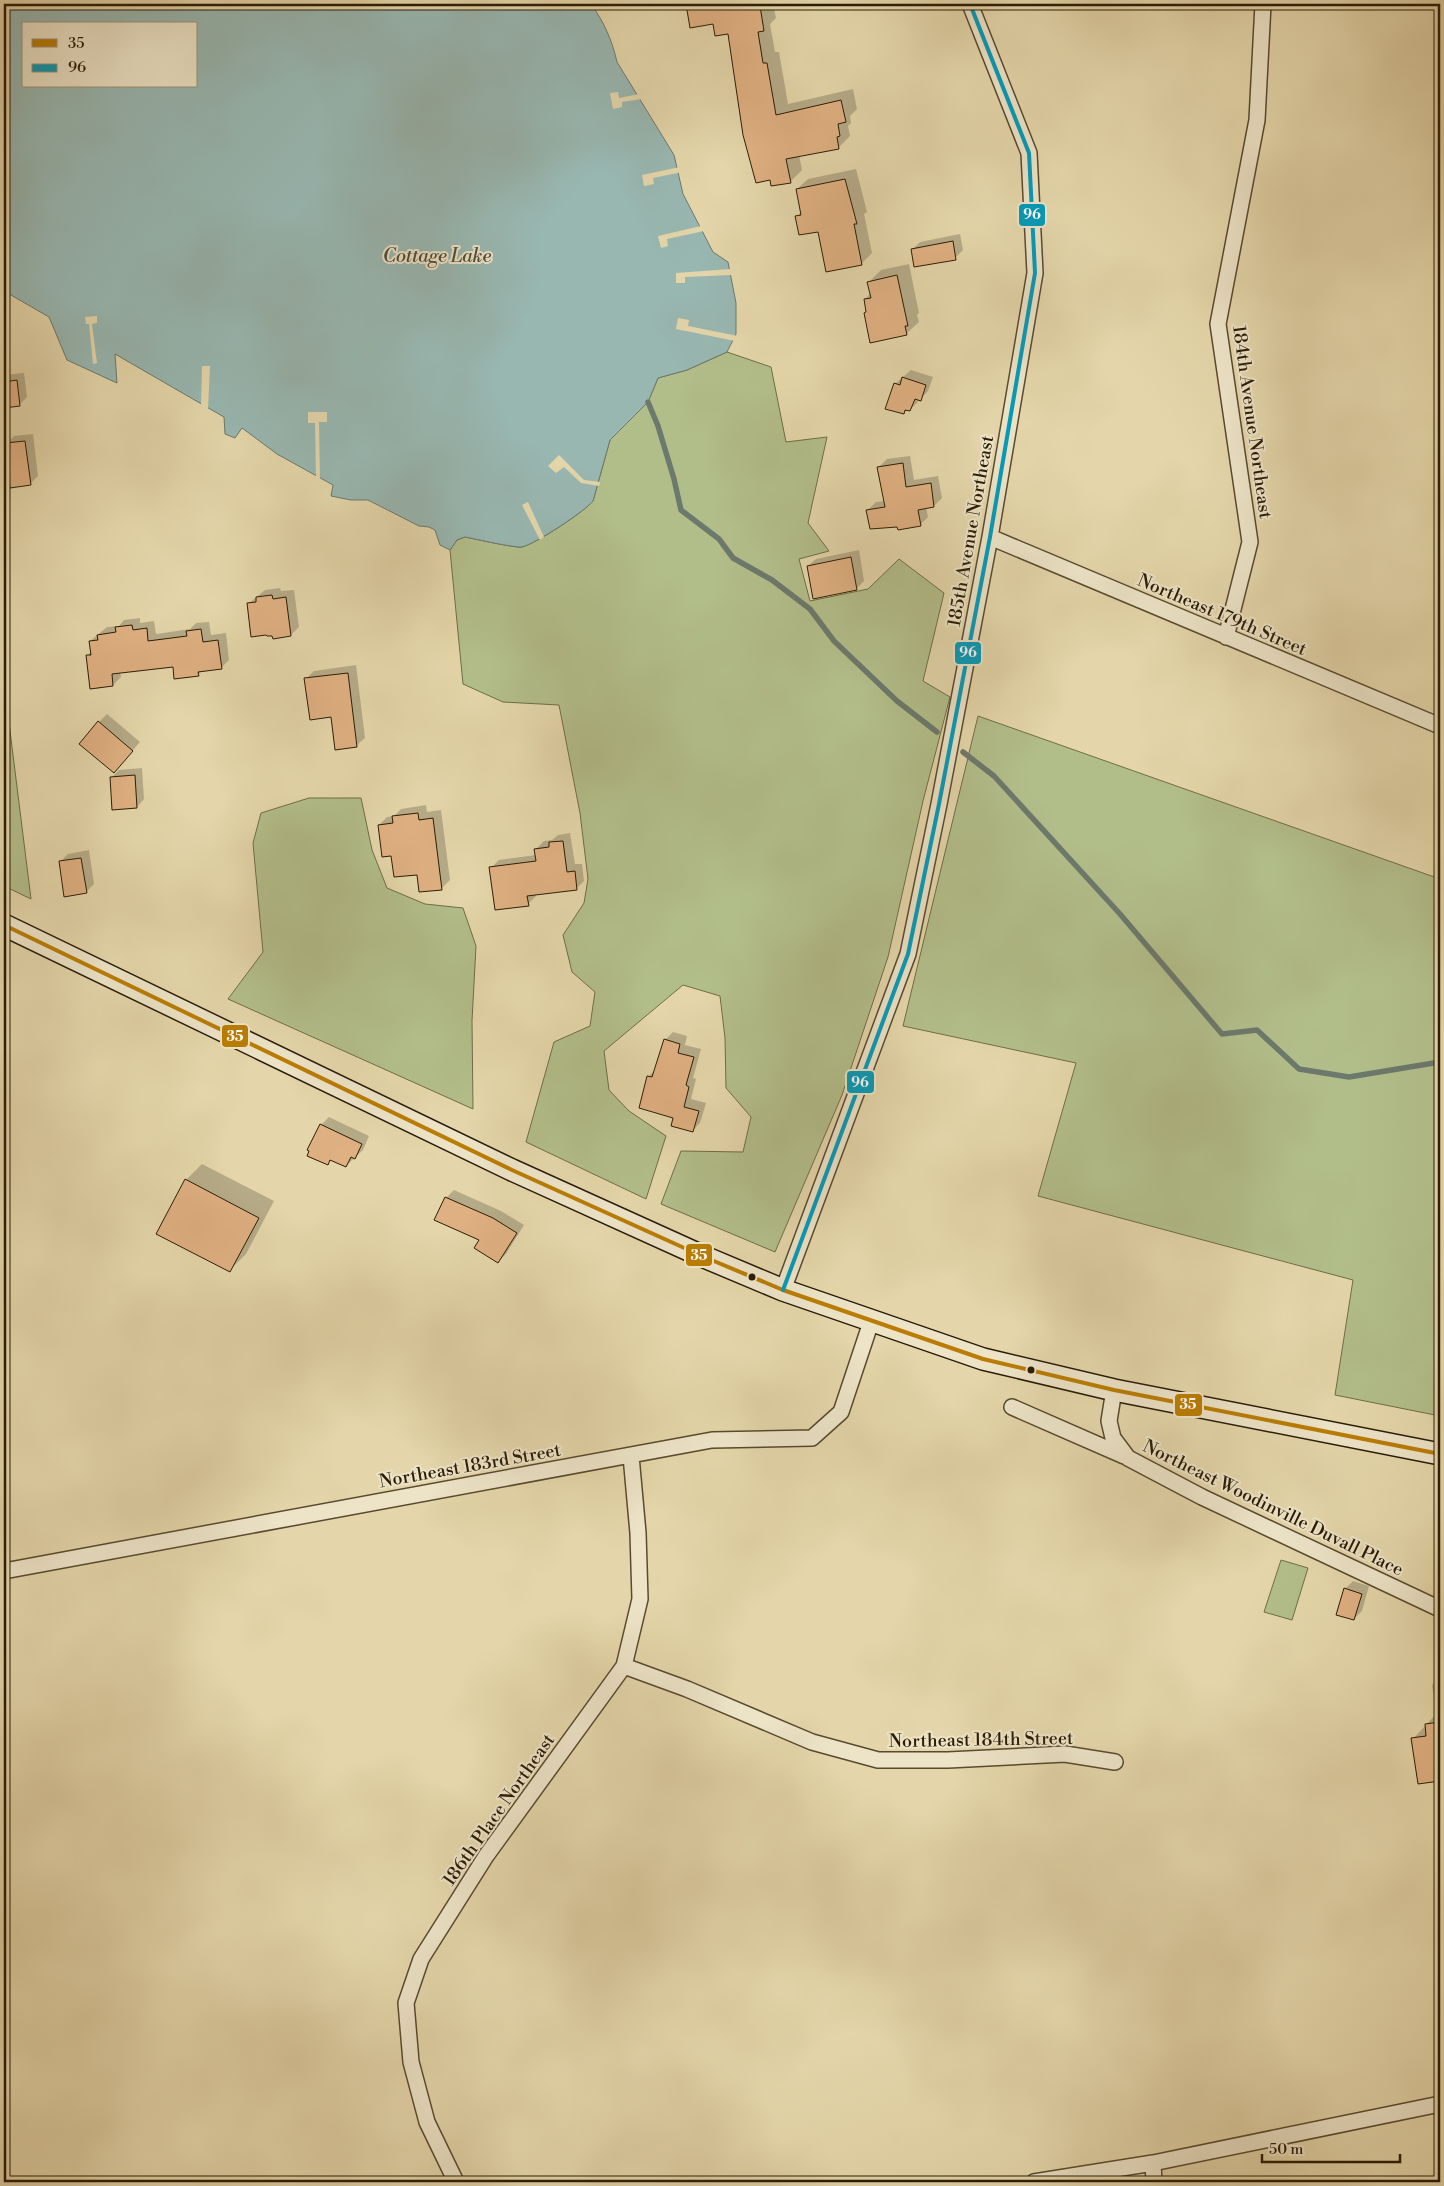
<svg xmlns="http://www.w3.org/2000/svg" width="1444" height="2186" viewBox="0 0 1444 2186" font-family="'Libre Bodoni',serif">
  <rect width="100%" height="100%" fill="#e4d6aa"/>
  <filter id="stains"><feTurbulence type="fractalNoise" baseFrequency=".004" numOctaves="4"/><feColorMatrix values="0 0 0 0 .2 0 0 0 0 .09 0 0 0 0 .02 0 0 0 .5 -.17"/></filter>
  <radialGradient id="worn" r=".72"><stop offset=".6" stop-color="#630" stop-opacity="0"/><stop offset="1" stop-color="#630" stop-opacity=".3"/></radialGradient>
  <path fill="#b2be8a" stroke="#6e6d48" d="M727,352l44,15 15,75 41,-5 -19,86 21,28 -30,8 11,42 58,-12 31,-30 45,34 -21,88 27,16 -27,104 -35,156 -46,138 -67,157 -114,-48 20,-53 62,1 8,-35 -25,-29 -1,-50 -5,-42 -37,-11 -79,66 5,39 20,21 37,25 -20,63 -120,-57 28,-100 36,-16 5,-34 -23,-20 -9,-37 21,-32 4,-24 -8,-66 -21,-108 -56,-3 -40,-18 -13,-134 7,-10 8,-3c10,2 50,11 57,10 13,-3 62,-35 71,-46l17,-61 38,-38 10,-24 29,-8z
    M4,683l27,216 -27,-13z
    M978,716l462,163v537l-105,-21 18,-115 -315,-84 38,-133 -173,-37z
    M309,798h52l11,52 15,38 38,16 38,4 13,38 -4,75 1,88 -245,-110 35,-47 -10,-109 8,-30z
    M1281,1560l27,8 -16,52 -28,-8z"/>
  <path fill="#98b7b1" stroke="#6c796c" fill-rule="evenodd" d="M4,4h587c13,18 21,36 26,58l57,93 9,39 30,58 15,10 8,41v31l-9,18 -40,18 -29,8 -10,24 -38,38 -17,61c-9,11 -58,43 -71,46 -7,1 -47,-8 -57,-10l-8,3 -7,10 -10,-5 -5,-15 -6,-3 -10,-1 -51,-26h-17l-20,-4 2,-11 -56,-31 -35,-26 -7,10 -10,-4 -1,-17 -109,-63 2,29 -50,-23 -18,-43 -45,-26zM24,24h172v62h-172z"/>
  <path fill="#e4d6aa" d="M618,92l1,6 20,-4 3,5 -20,3v5l-9,2 -3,-16z
    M680,167l2,5 -29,6 1,6 -10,2 -2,-11z
    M701,226l3,5 -37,8 1,7 -7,2 -3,-12z
    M731,269l1,6 -47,2v6h-9v-10z
    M97,316v7l-5,1 5,39 -4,1 -4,-40h-3l-1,-7z
    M678,318l11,2 -1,6 50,10 -3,5 -59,-12z
    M202,366h8l-2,43 -7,-3z
    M308,412h19v10h-8l1,59 -4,-3 -1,-55h-7z
    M559,455l25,25 16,2 -1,4 -18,-3 -17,-16 -8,6 -8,-7z
    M528,502l16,35 -4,3 -18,-35z"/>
  <path fill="#0003" d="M687,4h86l3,14 -6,6 5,28h4l9,52 65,-15 4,20 -7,7 1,7 -3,3 2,10 -12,12 -39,7 3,15 -12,12 -61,-149 -15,-10 -23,4z
    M856,169l11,43 -3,2 8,39 -11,11 -42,-34 -23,-13 5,-5 -4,-23 11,-10z
    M960,234l3,16 -8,8 -43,-8 8,-8z
    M909,264l10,49 -2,2 2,7 -13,12 -39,-23 -2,-12 6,-6 -2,-11 12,-12z
    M911,370l22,7 -5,14 -18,19 -3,-1 -3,4 -9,-29z
    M24,373l3,24 -8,8 -15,2v-32z
    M33,434l5,42 -8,8 -24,-40 8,-8z
    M910,456l4,24 24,-4 4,22 -8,8 -8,1 2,10 -8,8 -21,1 -31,-16 8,-8 9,-1 -6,-34 8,-8z
    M859,550l5,31 -8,8 -48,-23 8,-7z
    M280,588l1,3 13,-1 5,37 -8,8 -17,2 -26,-33 17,-14z
    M140,618v5l14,-2 2,13 34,-5 6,-6 13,-1 2,13 15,-2 3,27 -8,8 -19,3 -4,3 -24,-8 -54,6 1,5 -8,8 -26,-29 4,-5 -1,-10 17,-14 12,-1 5,-6z
    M356,665l9,73 -8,7 -25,-29 -26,-37 8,-8z
    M107,714l33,28 -19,22 -22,-42z
    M142,768l2,31 -7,8 -26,-29 8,-8z
    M426,805l1,7 14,-2 9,70 -8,8 -50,-33 -13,-30 8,-8 7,-1 7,-7z
    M570,833l5,31h7l2,17 -8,8 -40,5v2l-8,8 -37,-36 8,-8 37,-5v-6l8,-8 8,-1 6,-5z
    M89,850l5,34 -8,8 -26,-30 8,-8z
    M673,1032l14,4 -2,9 16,4 -8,29 3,1 -5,20 15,4 -6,20 -8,8 -17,-14 -27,-40 7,-7 10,-30z
    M329,1117l40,19 -6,14 -17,16 -14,-7 -5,5 -6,-39z
    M202,1164l72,37 -28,53 -16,16 -44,-90z
    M454,1190l47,21 23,14 -18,29 -8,8 -52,-64z
    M1353,1581l16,5 -7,25 -8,8 -9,-30z
    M1440,1677v103l-21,3 -6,-44 23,-25 -4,-29z"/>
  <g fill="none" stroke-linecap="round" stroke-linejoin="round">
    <path stroke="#6c796c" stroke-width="5.5" d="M648,402l10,24 16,53 7,31 38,29 14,19 39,22 38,29 24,32 63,60 40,31
      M963,752l31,24 126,138 102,120 35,-4 42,39 50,8 91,-15"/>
  </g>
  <path fill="#dfb082" stroke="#2b1c05" d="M686,4h52l1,5 21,-3 4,25 -6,1 5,31h4l9,52 65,-15 5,22 -8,2 2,12 -3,1 2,12 -53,10 5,24 -20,3 -1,-6 -14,3 -13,-48 -15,-101 -13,2 -2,-12 -23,4z
    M845,179l12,45h-3l8,41 -36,7 -8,-40 -19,3 -4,-19 6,-1 -5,-26z
    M953,241l3,19 -42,7 -3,-18z
    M897,275l11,51h-3l2,9 -37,8 -6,-30 2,-1 -2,-13 7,-1 -4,-16z
    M902,377l24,8 -5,16 -6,-2 -5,12 -5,-1 -1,4 -19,-5 9,-26 6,2z
    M17,380l3,26 -16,2v-26z
    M25,441l6,44 -21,3 -5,-45z
    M903,463l3,24 25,-4 3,24 -16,3 3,16 -23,4 -1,-3 -27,2 -4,-19 19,-3 -8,-40z
    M851,557l6,33 -44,9 -6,-33z
    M272,595l1,4 13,-2 5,39 -18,3 -1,-3h-5l-1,-1 -15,2 -4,-34 9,-1v-5z
    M132,625l1,5 14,-2 1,13 39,-5 -1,-5 15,-2 2,13 15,-2 4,29 -24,3 1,4 -25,3 -1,-12 -61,7 1,12 -23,3 -4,-34h5l-2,-14 9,-1 -1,-5 19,-3 -1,-5z
    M348,673l9,74 -22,3 -4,-33 -21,3 -6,-42z
    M98,721l35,30 -19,22 -35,-29z
    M135,775l2,33 -25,2 -2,-33z
    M418,813l1,7 14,-2 9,72 -23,2 -2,-17 -23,2 -3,-21 -9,1 -4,-32 15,-2 -1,-7z
    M563,841l4,31 8,-1 2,19 -50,6 2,10 -34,4 -6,-43 47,-6 -2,-12 15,-2v-5z
    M81,858l6,35 -23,4 -5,-36z
    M664,1039l16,5 -2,9 16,4 -8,28 3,2 -5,20 15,4 -6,21 -22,-6 2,-8 -34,-10 8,-32 5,1z
    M320,1124l42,20 -7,15 -4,-2 -5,10 -16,-7 -2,5 -21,-9 2,-5 -2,-1z
    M185,1179l74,39 -29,54 -74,-38z
    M445,1197l48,21 24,15 -19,30 -24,-15 5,-8 -45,-20z
    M1344,1588l18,6 -8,26 -18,-5z
    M1440,1722v59l-22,3 -7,-46 15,-2 -1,-12z"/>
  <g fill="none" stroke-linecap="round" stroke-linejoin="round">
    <defs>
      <path id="minor" d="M990,537l450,189
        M1226,637l24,-95 -32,-218 39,-204 6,-116
        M783,1290l125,-336 31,-150 51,-267 45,-264 -6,-120 -59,-149
        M1114,1390l-5,31 4,17 15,20 74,39 238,112
        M1012,1407l112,49
        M4,1571l708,-131 100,-2 29,-26 30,-90
        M624,1666l63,23 125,53 66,18h70l117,-6 50,8
        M1153,2163l1,19
        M456,2182l-29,-60 -16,-60 -5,-59 15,-44 65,-103 138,-190 16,-67 -2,-66 -7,-77
        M1034,2182l119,-19 287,-59"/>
      <path id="secondary" d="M4,925l508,245 190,86 81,34 200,69 131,31 326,64"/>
    </defs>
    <use href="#minor" stroke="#594a2e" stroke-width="18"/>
    <use href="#secondary" stroke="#2b1c05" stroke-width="24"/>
    <use href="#minor" stroke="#ede4c8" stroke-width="15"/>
    <use href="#secondary" stroke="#ede4c8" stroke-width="21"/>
    <defs>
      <path id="bus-1" d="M4,925l508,245 190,86 81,34 200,69 131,31 326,64"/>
      <path id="bus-2" d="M783,1290l125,-336 31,-150 51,-267 45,-264 -6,-120 -59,-149"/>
    </defs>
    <use href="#bus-1" stroke="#ede4c8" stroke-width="8"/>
    <use href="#bus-2" stroke="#ede4c8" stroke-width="8"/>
    <use href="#bus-1" stroke="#ba7d02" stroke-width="4"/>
    <use href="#bus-2" stroke="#049bba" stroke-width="4"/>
  </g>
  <g fill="#2b1c05" stroke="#ede4c8" stroke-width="2">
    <circle cx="752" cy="1277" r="4.5"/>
    <circle cx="1031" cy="1370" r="4.5"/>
  </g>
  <g text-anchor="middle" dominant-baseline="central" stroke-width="4" stroke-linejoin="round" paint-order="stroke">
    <g font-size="18" fill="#2b1c05" stroke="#ede4c8">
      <text transform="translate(1252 422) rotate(82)">184th Avenue Northeast</text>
      <text transform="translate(971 531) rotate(-80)">185th Avenue Northeast</text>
      <text transform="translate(1222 615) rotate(23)">Northeast 179th Street</text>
      <text transform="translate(470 1466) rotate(-10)">Northeast 183rd Street</text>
      <text transform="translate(1273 1508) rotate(26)">Northeast Woodinville Duvall Place</text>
      <text transform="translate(981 1740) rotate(-1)">Northeast 184th Street</text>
      <text transform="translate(499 1810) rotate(-55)">186th Place Northeast</text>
    </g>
    <g font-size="19" font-style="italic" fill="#4c4a39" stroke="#ede4c8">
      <text x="437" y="256">Cottage Lake</text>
    </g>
  </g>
  <g stroke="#ede4c8" stroke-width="2">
    <rect x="1018" y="203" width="28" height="24" rx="5" fill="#049bba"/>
    <rect x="954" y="641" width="28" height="24" rx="5" fill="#049bba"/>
    <rect x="221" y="1024" width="28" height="24" rx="5" fill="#ba7d02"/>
    <rect x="846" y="1070" width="29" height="24" rx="5" fill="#049bba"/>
    <rect x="685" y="1243" width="28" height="24" rx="5" fill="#ba7d02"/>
    <rect x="1174" y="1393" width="29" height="24" rx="5" fill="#ba7d02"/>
  </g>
  <g font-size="14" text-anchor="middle" font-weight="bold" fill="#fff">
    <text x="1032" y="219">96</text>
    <text x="968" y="657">96</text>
    <text x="235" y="1041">35</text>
    <text x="860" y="1087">96</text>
    <text x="699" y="1260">35</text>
    <text x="1188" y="1409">35</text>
  </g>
  <rect width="1444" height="2186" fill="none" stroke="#e4d6aa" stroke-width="20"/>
  <rect x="5" y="5" width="1434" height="2176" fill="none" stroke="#2b1c05" stroke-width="2.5"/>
  <rect x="10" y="10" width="1424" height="2166" fill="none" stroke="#2b1c05"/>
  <rect x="22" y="22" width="175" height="65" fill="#ede4c8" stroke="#9f947a"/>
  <rect x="32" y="39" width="25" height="8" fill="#ba7d02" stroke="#9f947a"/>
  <text x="68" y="48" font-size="15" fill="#2b1c05">35</text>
  <rect x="32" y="64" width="25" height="8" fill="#049bba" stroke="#9f947a"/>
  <text x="68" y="72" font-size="15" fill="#2b1c05">96</text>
  <path d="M1262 2154v8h138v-8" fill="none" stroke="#2b1c05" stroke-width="2.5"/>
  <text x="1269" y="2154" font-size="15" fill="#2b1c05" stroke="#ede4c8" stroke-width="4" paint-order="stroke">50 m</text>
  <rect width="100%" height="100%" filter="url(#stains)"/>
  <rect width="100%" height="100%" fill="url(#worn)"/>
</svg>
